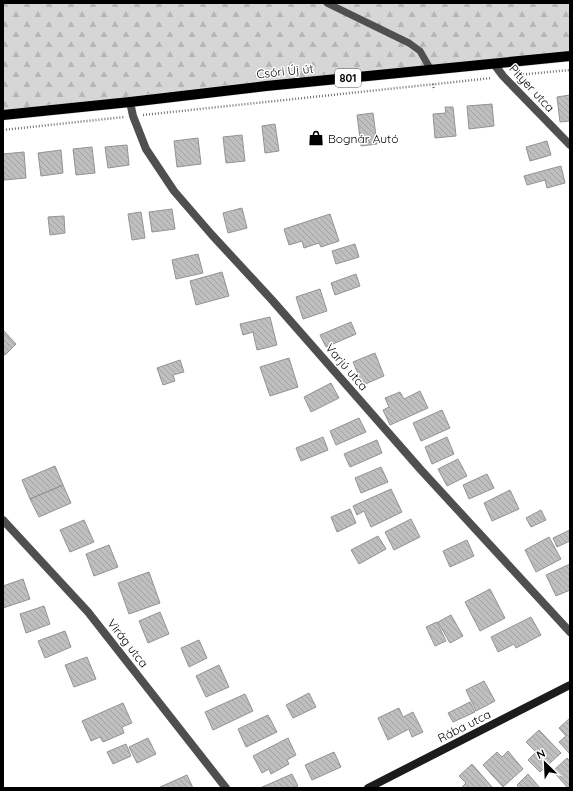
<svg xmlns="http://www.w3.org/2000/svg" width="573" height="791" viewBox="0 0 573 791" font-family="Quicksand,sans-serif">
  <defs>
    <pattern id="forest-firs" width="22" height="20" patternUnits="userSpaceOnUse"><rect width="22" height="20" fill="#d6d6d6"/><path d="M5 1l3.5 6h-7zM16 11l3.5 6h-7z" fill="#b6b6b6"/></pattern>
    <pattern id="building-back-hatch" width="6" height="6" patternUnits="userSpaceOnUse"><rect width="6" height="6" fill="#bfbfbf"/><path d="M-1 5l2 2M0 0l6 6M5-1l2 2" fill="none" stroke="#a2a2a2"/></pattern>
  </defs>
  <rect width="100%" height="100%" fill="#fff"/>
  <path fill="url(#forest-firs)" d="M3,3h567v53l-567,59z"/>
  <path fill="url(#building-back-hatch)" stroke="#939393" d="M570,95v26l-10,1 -3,-25z
    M492,104l2,22 -25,3 -2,-23z
    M445,107h8l3,29 -21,2 -2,-24 13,-1z
    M373,113l4,31 -16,2 -4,-31z
    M275,124l4,27 -14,2 -3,-27z
    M242,135l3,26 -19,2 -3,-26z
    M198,138l3,26 -24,3 -3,-26z
    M547,141l4,14 -21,6 -4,-14z
    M127,145l2,20 -21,3 -3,-21z
    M92,147l3,26 -19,2 -3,-26z
    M61,150l2,23 -22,3 -3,-23z
    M24,152l2,26 -22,2 -1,-26z
    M561,166l4,17 -18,5 -2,-8 -18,5 -3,-9z
    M242,208l5,20 -19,5 -5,-20z
    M172,209l3,20 -23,3 -3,-20z
    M141,212l4,26 -13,2 -4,-26z
    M330,214l9,27 -18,6 -2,-4 -15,5 -2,-7 -13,4 -5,-16z
    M64,216l1,17 -15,2 -2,-18z
    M355,244l4,13 -23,7 -4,-13z
    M198,254l5,19 -27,6 -4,-19z
    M222,272l7,24 -33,9 -6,-24z
    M356,274l4,12 -25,9 -4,-12z
    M320,289l7,22 -24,8 -7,-22z
    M270,317l7,28 -20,5 -4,-18 -10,3 -3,-11z
    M351,322l5,12 -30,13 -6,-12z
    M3,330l13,14 -11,11 -2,-2z
    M375,353l9,23 -21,9 -10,-23z
    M289,358l9,29 -28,9 -10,-29z
    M180,360l4,12 -11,3 2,6 -12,4 -6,-17z
    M331,383l8,15 -28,14 -7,-15z
    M420,391l8,17 -38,17 -7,-15 6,-3 -4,-9 15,-6 4,7z
    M442,410l8,18 -29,13 -8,-18z
    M359,418l7,14 -30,13 -6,-14z
    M323,437l5,13 -27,11 -5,-13z
    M447,437l7,17 -22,10 -7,-17z
    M377,440l5,13 -32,14 -6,-13z
    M458,459l9,17 -20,10 -9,-17z
    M55,466l8,19 -33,14 -8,-19z
    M381,467l7,15 -27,11 -6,-15z
    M487,474l7,14 -25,11 -6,-14z
    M63,485l8,18 -32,14 -9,-18z
    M391,489l11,23 -31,15 -7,-16 -7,4 -4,-9z
    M510,490l9,19 -27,12 -8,-18z
    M350,509l6,14 -19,9 -6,-15z
    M541,510l5,10 -15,7 -5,-9z
    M411,519l9,18 -26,13 -9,-18z
    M84,520l10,22 -24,10 -10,-22z
    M570,530v11l-13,6 -4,-9z
    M378,536l8,13 -27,15 -8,-14z
    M549,537l12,22 -25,13 -11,-22z
    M467,540l7,16 -24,11 -7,-16z
    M109,545l9,22 -24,9 -8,-22z
    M570,564v26l-14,6 -10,-21z
    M149,572l11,31 -31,11 -11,-31z
    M23,579l7,20 -27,9v-22z
    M490,589l15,29 -25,13 -15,-29z
    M44,606l6,18 -24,9 -6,-19z
    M160,612l9,22 -21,9 -9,-22z
    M451,615l12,21 -13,7 -12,-21z
    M531,617l10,18 -25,13 -2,-4 -16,8 -7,-15z
    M437,622l9,19 -11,5 -9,-19z
    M65,631l6,16 -26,11 -7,-17z
    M199,640l8,18 -18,9 -8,-19z
    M87,657l9,22 -22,8 -9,-22z
    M219,665l10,22 -23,10 -10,-21z
    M484,681l11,20 -19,10 -10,-21z
    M309,693l7,14 -23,11 -7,-13z
    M245,694l8,17 -40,19 -8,-18z
    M470,702l5,10 -22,10 -5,-9z
    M123,703l9,20 -10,4 2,6 -21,9 -3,-5 -9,4 -9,-20z
    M399,708l4,9 10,-5 10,20 -11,5 -3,-8 -21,11 -10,-22z
    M268,715l9,17 -31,15 -8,-18z
    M570,718v36l-11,-12 7,-6 -7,-8z
    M539,730l22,23 -21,19 -12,-12 8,-8 -10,-10z
    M148,738l8,16 -19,9 -8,-16z
    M288,738l8,17 -9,5 2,4 -18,10 -2,-5 -7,4 -9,-17z
    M126,744l5,12 -18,8 -6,-12z
    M508,751l15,18 -20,18 -20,-22 14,-13 5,5z
    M334,752l7,15 -29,13 -7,-15z
    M567,758l3,3v27h-2l-15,-17z
    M472,764l21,24h-32l5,-5 -7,-7z
    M292,774l6,12 -5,2h-33z
    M528,774l12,14h-21l-2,-3z
    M187,775l6,13h-35z"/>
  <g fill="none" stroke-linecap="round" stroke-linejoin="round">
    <defs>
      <path id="primary" d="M3,115l127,-13 136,-16 304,-30"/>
    </defs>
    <use href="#primary" stroke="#dbdbdb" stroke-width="11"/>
    <path stroke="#717171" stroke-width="2.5" stroke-dasharray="1 2" stroke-linecap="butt" d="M517,75l53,-5
      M433,84l1,6
      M143,115l349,-37
      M3,130l121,-13"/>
    <path stroke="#4f4f4f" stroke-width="7" d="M327,3l82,40 11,8 11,19"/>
    <path stroke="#4f4f4f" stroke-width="8" d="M494,64l9,12 67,69
      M130,102l3,14 13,33 28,42 38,44 60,65 149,170 149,162
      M3,520l85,92 138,176"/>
    <path stroke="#1c1c1c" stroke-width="8" d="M368,788l202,-103"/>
    <use href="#primary" stroke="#000" stroke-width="10"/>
  </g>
  <defs>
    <symbol id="shop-bare" viewBox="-9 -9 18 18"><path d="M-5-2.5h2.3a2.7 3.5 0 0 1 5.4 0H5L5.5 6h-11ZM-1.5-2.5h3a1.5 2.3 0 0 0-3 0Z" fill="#000" stroke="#fff" stroke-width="2.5" paint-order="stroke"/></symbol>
  </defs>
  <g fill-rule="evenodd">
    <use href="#shop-bare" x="305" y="127" width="22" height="22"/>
  </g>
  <g text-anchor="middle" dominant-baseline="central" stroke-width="3" stroke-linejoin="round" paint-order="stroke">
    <rect fill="#fff" stroke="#4c4c4c" stroke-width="1" x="335" y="69" width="26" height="18" rx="3"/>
    <g font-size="11" font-weight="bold" fill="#000">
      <text x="348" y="78">801</text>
    </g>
    <g font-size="12" fill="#000" stroke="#fff">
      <text transform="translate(285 71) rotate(-6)">Csóri Új út</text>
      <text transform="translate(532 88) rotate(47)">Pityer utca</text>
      <text transform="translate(347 367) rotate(49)">Varjú utca</text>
      <text transform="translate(128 643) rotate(52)">Virág utca</text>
      <text transform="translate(464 726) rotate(-27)">Rába utca</text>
    </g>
    <g font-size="12" fill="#000" stroke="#fff" text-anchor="start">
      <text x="328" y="138">Bognár Autó</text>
    </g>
  </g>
  <rect width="573" height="791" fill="none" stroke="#000000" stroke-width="8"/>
  <g transform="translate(545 763) rotate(336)" stroke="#ffffff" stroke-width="3" paint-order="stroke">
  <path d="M0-3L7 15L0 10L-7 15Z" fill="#000000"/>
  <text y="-6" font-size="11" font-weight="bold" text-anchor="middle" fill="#000000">N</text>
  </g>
</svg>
